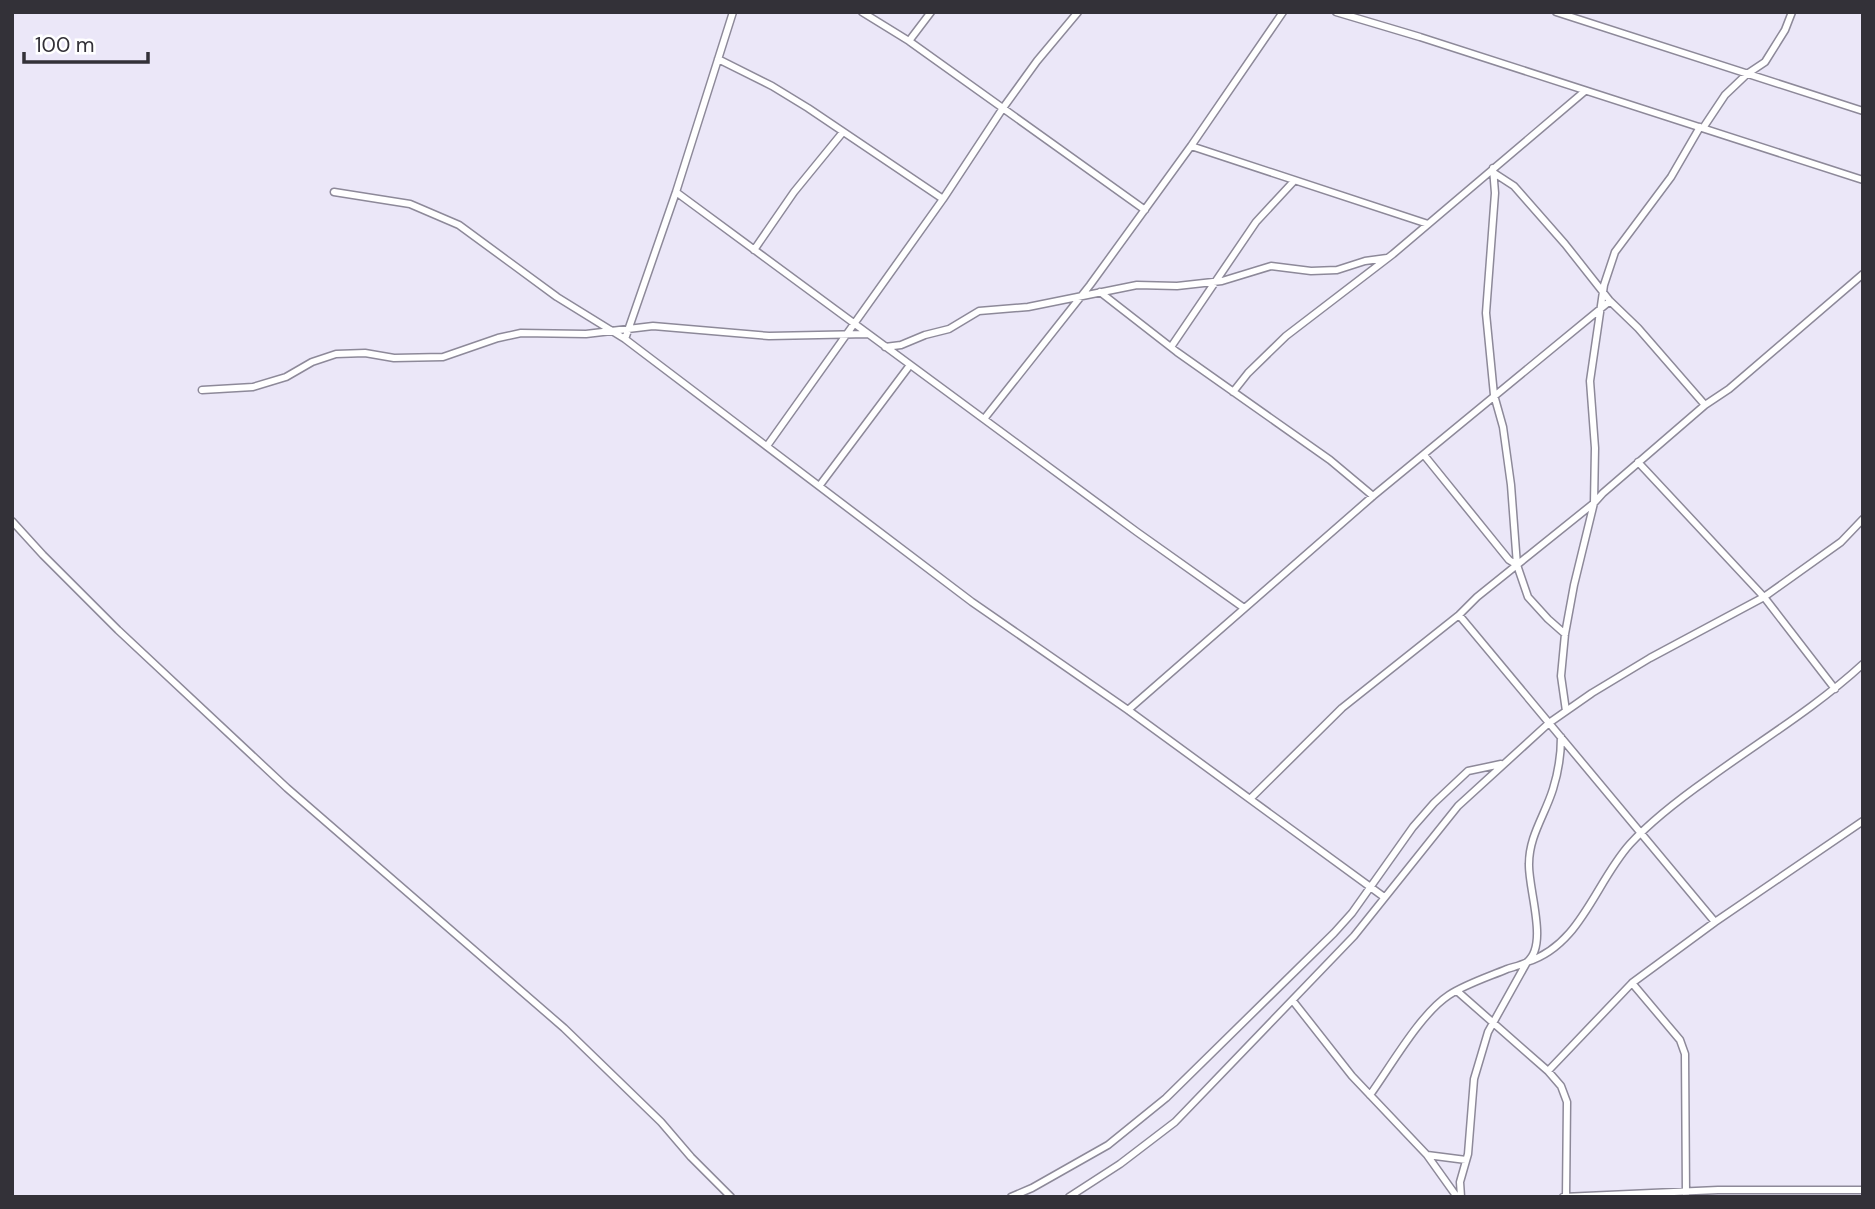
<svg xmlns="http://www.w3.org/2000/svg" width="1875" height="1209" viewBox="0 0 1875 1209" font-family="'DM Sans',sans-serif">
  <rect width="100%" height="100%" fill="#ebe7f8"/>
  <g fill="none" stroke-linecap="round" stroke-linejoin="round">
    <defs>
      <path id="street" d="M862,12l47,29 236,169
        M1336,12l84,25 443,143
        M1556,12l307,99
        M909,41l22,-29
        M718,59l54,27 36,22 135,91
        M1703,128l22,-33 22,-21 18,-12 20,-32 7,-18
        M1191,146l237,78
        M1493,168l2,25 -9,120 8,82 9,32 8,58 6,80 11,32 20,22 17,15
        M1494,173l20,13 51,58 45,57 28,27 67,77
        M334,192l76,12 49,21 98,72 68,42 347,263 156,108 256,187
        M676,192l461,340 107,76
        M754,250l40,-58 49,-60
        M1100,292l77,60 153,108 43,36
        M625,339l51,-147 57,-180
        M885,347l16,-2 24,-10 24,-6 30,-18 49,-4 109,-22 40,1 45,-5 49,-15 40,5 26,-1 28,-9 22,-3
        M1171,347l85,-125 38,-41
        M202,390l51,-3 33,-10 26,-15 24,-8 29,-1 29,5 49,-1 55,-19 23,-5 65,1 67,-8 116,10 99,-2
        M1233,392l15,-19 38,-37 107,-82 192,-163
        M984,419l106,-134 101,-139 92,-134
        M767,446l176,-247 60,-91 34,-47 41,-49
        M1424,455l85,105 8,5
        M1638,462l126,135 71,92
        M820,485l90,-120
        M12,521l31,34 75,75 169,158 277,240 97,94 30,35 40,40
        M1459,615l256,307
        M1128,710l245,-214 237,-195
        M1566,711l-5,-35 4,-42 9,-49 20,-82 1,-55 -5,-67 14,-96 11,-33 56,-75 29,-50
        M1251,798l91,-90 117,-93 18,-18 117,-94 9,-10 102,-88 24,-16 134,-115
        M1632,983l48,57 5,14 1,141
        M1457,991l91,80 13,15 6,16 -1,95
        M1293,1001l59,75 75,79 30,42
        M1548,1071l84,-88 83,-61 148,-101
        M1370,1095c21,-29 50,-81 79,-100 17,-11 39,-18 58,-26 6,-2 15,-4 20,-7 22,-17 1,-73 2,-98 0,-28 16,-49 24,-75 5,-16 8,-34 8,-52
        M1427,1155l39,5
        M1011,1197l21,-9 76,-43 58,-47 168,-165 18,-20 61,-86 21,-24 34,-32 33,-7
        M1069,1197l51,-33 55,-42 179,-186 104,-130 91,-83 43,-30 58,-35 114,-61 77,-55 22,-23
        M1461,1197l-1,-15 8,-28 6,-75 14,-47 39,-70c54,-17 68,-79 103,-118 23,-25 51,-46 78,-65 52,-38 107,-71 155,-115
        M1563,1197l155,-7h145"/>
    </defs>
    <use href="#street" stroke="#8d8999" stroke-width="9"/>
    <use href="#street" stroke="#fff" stroke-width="6"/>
  </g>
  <rect width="1875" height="1209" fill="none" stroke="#333138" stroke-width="28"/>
  <path d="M24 52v10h124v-10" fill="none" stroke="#333138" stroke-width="3.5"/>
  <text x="35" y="52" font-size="21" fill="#333138" stroke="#ffffff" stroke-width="5" paint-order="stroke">100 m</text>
</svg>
